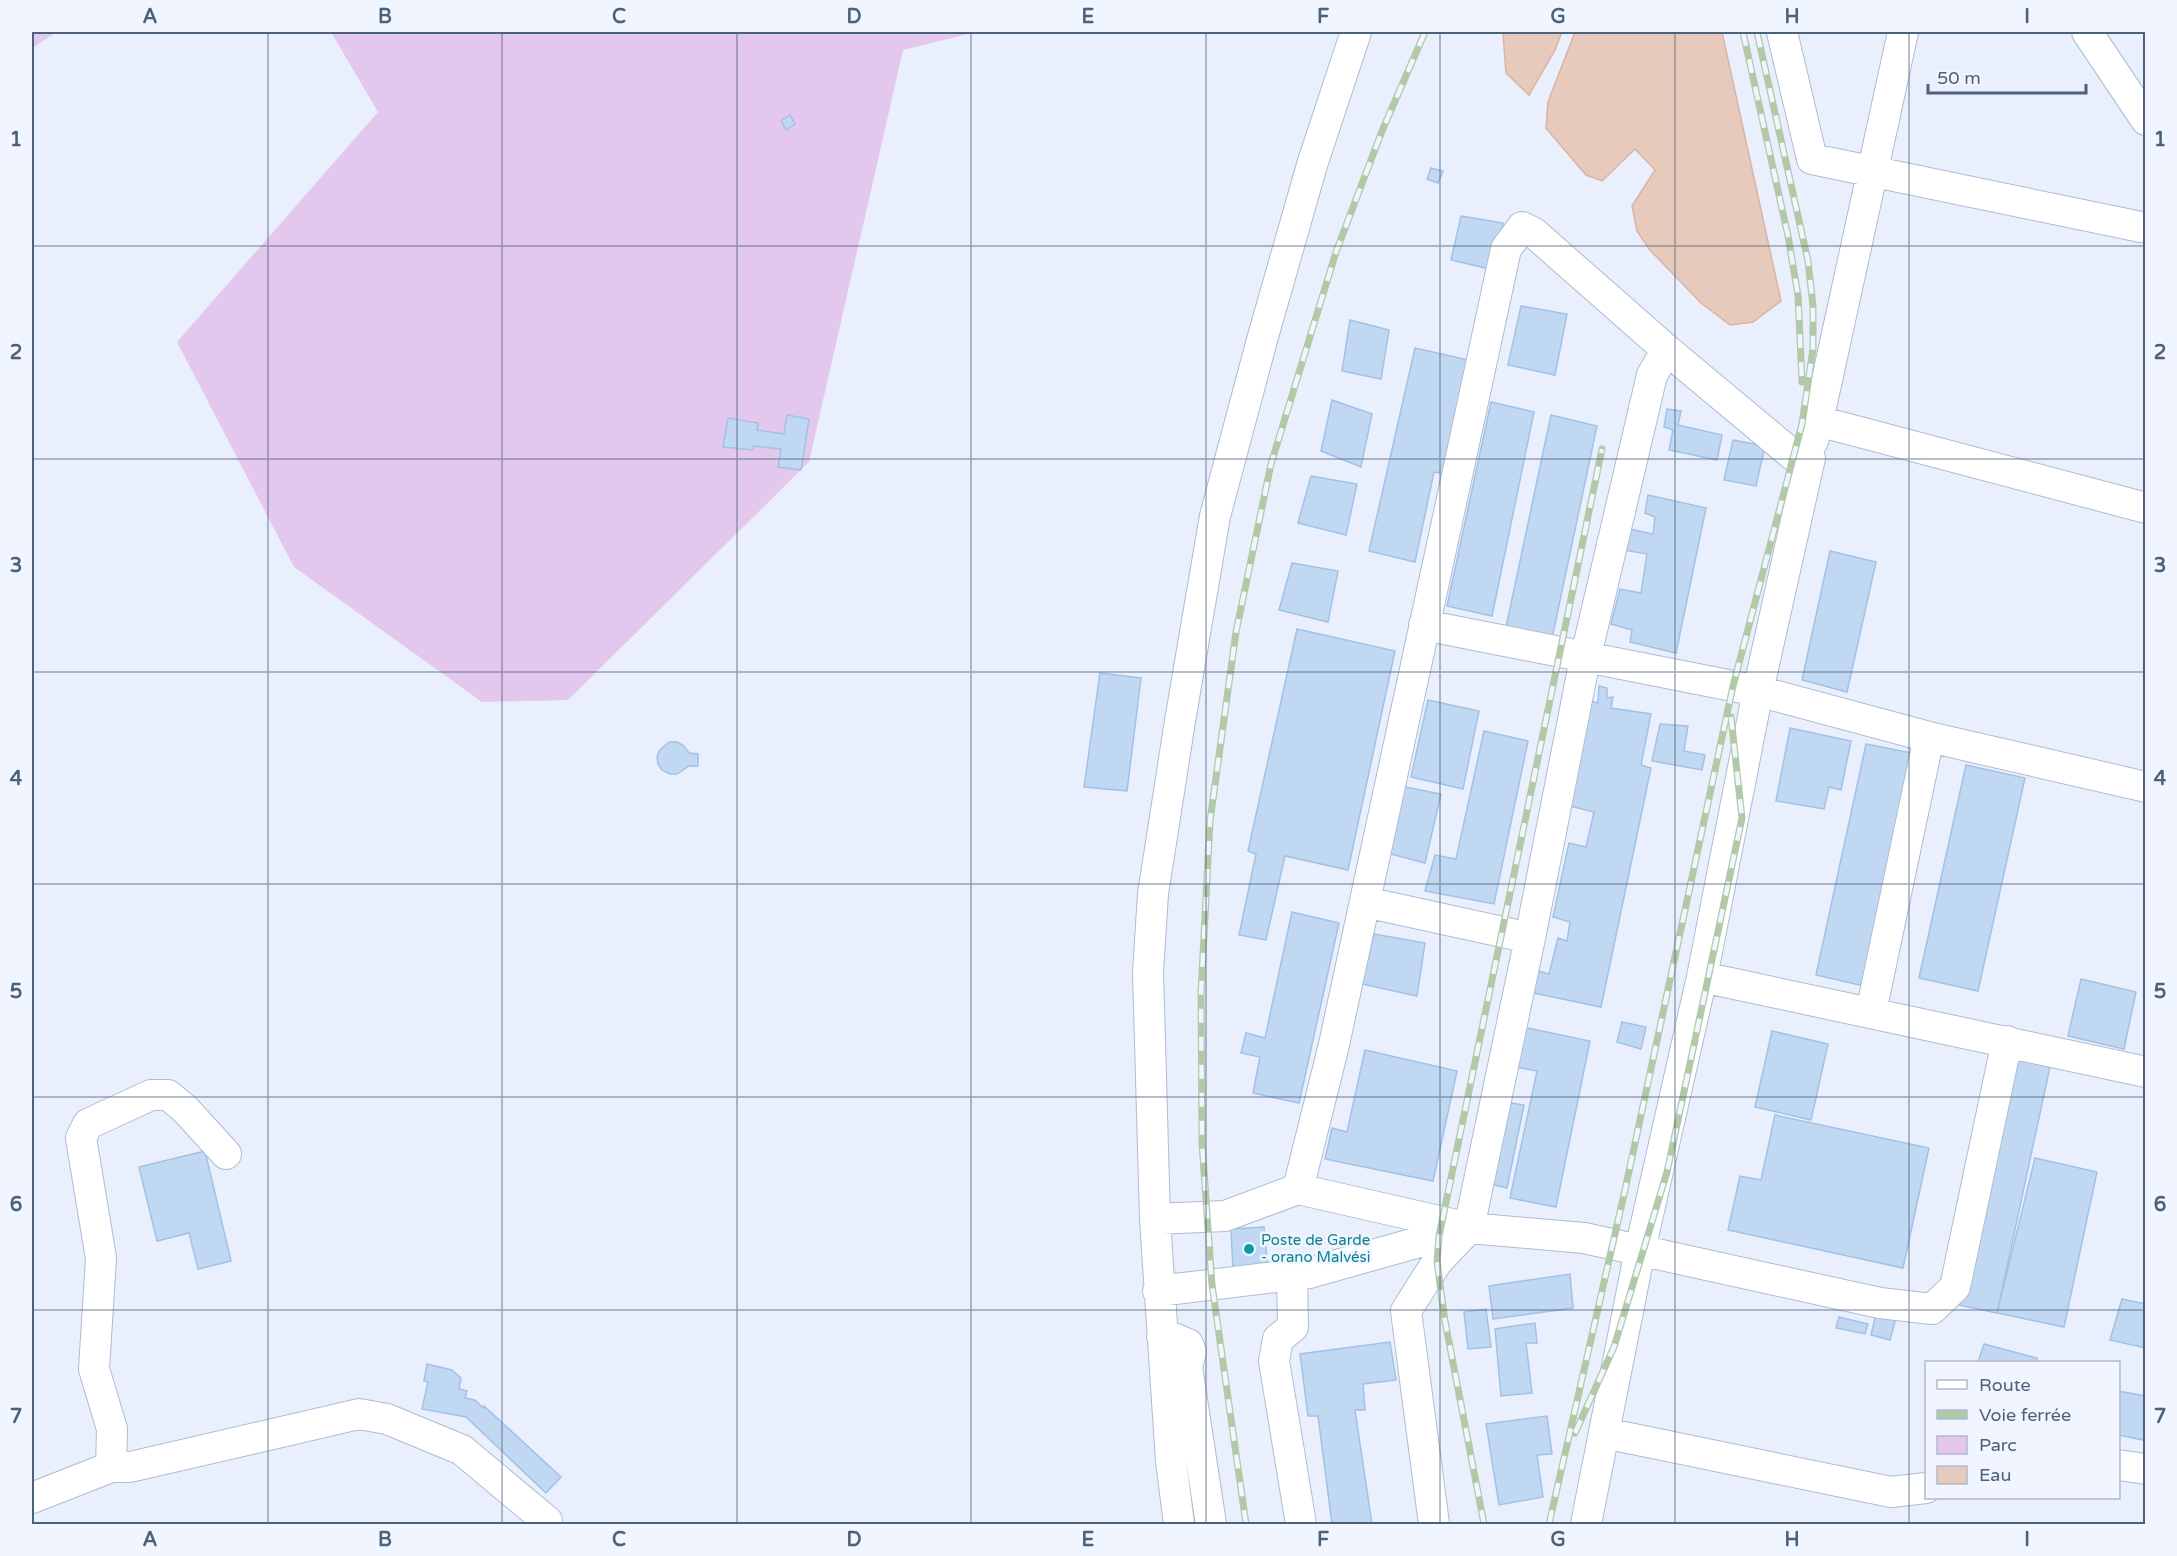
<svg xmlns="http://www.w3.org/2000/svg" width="2177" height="1556" viewBox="0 0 2177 1556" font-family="'Varela Round',sans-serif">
  <rect width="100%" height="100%" fill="#eaeffd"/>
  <path fill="#e3c7ec" d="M32,32h25l-25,16z
    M331,32h645l-73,18 -94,412 -241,238 -86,2 -188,-135 -117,-225 201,-230z"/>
  <path fill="#e8cabd" stroke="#dab4a3" stroke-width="1.5" d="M1503,32h59l-7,18 -26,45 -23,-22z
    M1575,32h147l59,269 -28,21 -23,3 -29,-22 -52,-54 -12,-18 -5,-25 23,-36 -20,-21 -33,32 -16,-6 -40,-47 2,-26z"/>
  <path fill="#c1d8f3" stroke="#a1c1e6" stroke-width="1.5" d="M790,115l5,9 -9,6 -5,-9z
    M1431,168l12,3 -5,12 -11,-4z
    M1461,216l42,7 -9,47 -43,-10z
    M1521,306l46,8 -12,61 -47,-10z
    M1350,320l39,10 -8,49 -39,-8z
    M1415,348l58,13 -25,113 -14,-2 -19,90 -46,-11z
    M1332,400l40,14 -11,53 -40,-16z
    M1491,402l43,10 -42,204 -45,-10z
    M1667,409l14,2 -3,14 44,10 -5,25 -48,-10 4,-20 -9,-3z
    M787,415l22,4 -8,51 -23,-3 3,-18 -27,-3 -1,4 -30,-3 5,-29 30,5 -1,7 27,4z
    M1551,415l46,11 -46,217 -46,-11z
    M1733,440l32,6 -9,40 -32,-6z
    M1311,476l46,8 -11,51 -48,-12z
    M1648,495l58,13 -30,145 -46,-11 2,-12 -21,-6 9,-35 21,4 6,-39 -23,-4 5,-21 24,5 2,-17 -10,-4z
    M1830,551l46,11 -29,130 -45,-12z
    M1292,563l46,8 -10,51 -49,-12z
    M1297,629l98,22 -47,219 -63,-14 -19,84 -27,-5 17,-81 -8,-3z
    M1100,673l41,5 -14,113 -43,-4z
    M1599,686l8,2v10l6,-1 -2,11 40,6 -10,51 10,3 -50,239 -77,-16 4,-23 21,6 9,-36 9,3 3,-19 -17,-5 16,-74 17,4 8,-35 -28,-7 21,-105 11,3z
    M1428,700l51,11 -16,78 -52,-12z
    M1660,724l28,2 -4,25 21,4 -3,15 -50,-9z
    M1790,728l61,13 -10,49 -12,-3 -5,22 -48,-8z
    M1484,731l44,10 -34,163 -69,-13 10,-36 21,4z
    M669,742h8l7,4 5,7 9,1v12h-9l-12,8h-7l-8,-4 -4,-6 -1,-7 2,-6z
    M1866,744l46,9 -48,233 -48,-11z
    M1966,765l59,13 -47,213 -59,-13z
    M1400,786l41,8 -16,69 -38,-10z
    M1292,912l47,11 -40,180 -46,-10 7,-36 -19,-4 5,-20 19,5z
    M1374,934l51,9 -8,53 -55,-12z
    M2081,979l55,13 -12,57 -56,-13z
    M1622,1022l24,5 -5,22 -24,-7z
    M1523,1027l67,14 -34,166 -46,-9 27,-127 -21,-4z
    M1772,1031l56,13 -17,76 -56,-13z
    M1365,1050l92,21 -24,110 -108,-22 7,-31 15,4z
    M2013,1058l37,9 -53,246 -38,-8z
    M1505,1102l19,3 -17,83 -20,-5z
    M1775,1115l154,33 -26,120 -175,-38 12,-54 21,4z
    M205,1151l26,110 -33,8 -9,-36 -32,8 -18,-74z
    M2035,1158l62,14 -33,155 -67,-14z
    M1264,1227l4,42 -35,1 -2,-41z
    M1570,1274l3,34 -80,11 -4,-33z
    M2122,1299l24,5v44l-36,-8z
    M1486,1309l5,38 -23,2 -4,-37z
    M1877,1310l20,4 -7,26 -19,-5z
    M1839,1317l29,7 -3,10 -29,-6z
    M1535,1323l2,20h-11l6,50 -31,3 -6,-67z
    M1390,1342l6,38 -33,4 2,26h-10l17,114h-40l-14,-108h-10l-8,-62z
    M1984,1344l53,14 -1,4h-58z
    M427,1364l25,6 9,8 -2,11 8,2 -2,7 10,2 8,8 1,-2 77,71 -15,16 -80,-76 -44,-8 6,-27 -4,-1z
    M2118,1391l28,5v32l-3,12 -25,-5z
    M1547,1416l5,38 -15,1 6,42 -44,8 -13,-81z"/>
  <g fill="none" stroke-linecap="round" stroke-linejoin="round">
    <defs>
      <path id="minor" d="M1782,32l30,127 329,68
        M2087,32l59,88
        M1818,421l85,-389
        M1813,441l5,-20 328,87
        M1424,625l334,66 171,46 -58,275
        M1929,737l217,50
        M1365,902l165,36 -61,290 -32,34 -31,49 28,213
        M1530,938l54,-274 68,-289 15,-25
        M1702,977l444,95
        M1298,1189l167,38
        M1155,1219l70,-3 73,-27 35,-140 173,-800 16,-22 12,6 133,117 127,106 16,2 -52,233 -56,286 -62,273 -54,274
        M1292,1275l1,52 -15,12 -4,22 27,163
        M1158,1291l151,-18 160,-45 115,10 296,65 52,6 23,-22 52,-246
        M1162,1336l14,3 12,5 3,8 -4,15 24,157
        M1614,1435l277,57 35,-4
        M2118,1465l28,4
        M111,1467l1,-38 -18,-60 7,-111 -20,-120 7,-14 63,-29h17l17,14 41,45
        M32,1498l79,-31h19l229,-53 28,5 75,31 85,71
        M1179,1524l-8,-63 -16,-242 -7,-247 5,-78 27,-173 35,-205 47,-176 50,-175 44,-133"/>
    </defs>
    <use href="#minor" stroke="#aebcd1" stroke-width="32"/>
    <use href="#minor" stroke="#fff" stroke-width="30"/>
    <defs>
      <path id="rail" d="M1743,32l45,204 10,59 4,87
        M1575,1433l39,-86 53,-175 75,-354 -11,-101
        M1246,1524l-34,-239 -10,-142 -1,-150 9,-172 26,-189 35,-168 65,-212 46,-121 43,-99
        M1484,1524l-39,-203 -8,-59 2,-26 163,-787
        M1549,1524l76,-334 108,-504 69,-262 11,-75v-43l-5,-45 -51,-229"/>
    </defs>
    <use href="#rail" stroke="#b1c9a7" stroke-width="7"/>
    <use href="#rail" stroke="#f1f5ff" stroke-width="4.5" stroke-dasharray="14" stroke-linecap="butt"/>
  </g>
  <path fill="none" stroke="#4c627a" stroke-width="1.5" stroke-opacity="0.55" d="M268,32v1492M502,32v1492M737,32v1492M971,32v1492M1206,32v1492M1440,32v1492M1675,32v1492M1909,32v1492M32,246h2114M32,459h2114M32,672h2114M32,884h2114M32,1097h2114M32,1310h2114"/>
  <circle fill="#0f9aa8" stroke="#f1f5ff" stroke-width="2" cx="1249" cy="1249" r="6"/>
  <g text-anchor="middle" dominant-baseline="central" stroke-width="5" stroke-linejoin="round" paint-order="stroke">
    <g font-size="15" fill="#0d838f" stroke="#f1f5ff" text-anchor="start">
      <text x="1261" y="1240">Poste de Garde<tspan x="1261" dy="17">- orano Malvési</tspan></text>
    </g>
  </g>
  <rect width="2177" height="1556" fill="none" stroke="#f1f5ff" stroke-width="66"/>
  <rect x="1925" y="1361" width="195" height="138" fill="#f1f5ff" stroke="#afbaca" stroke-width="1.5"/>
  <rect x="1937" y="1380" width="30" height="9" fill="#ffffff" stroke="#afbaca" stroke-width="1.5"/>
  <text x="1979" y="1391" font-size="18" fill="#4c627a">Route</text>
  <rect x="1937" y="1410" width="30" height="9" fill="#b1c9a7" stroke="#afbaca" stroke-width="1.5"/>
  <text x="1979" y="1421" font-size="18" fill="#4c627a">Voie ferrée</text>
  <rect x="1937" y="1436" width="30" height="18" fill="#e3c7ec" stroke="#afbaca" stroke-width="1.5"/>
  <text x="1979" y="1451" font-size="18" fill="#4c627a">Parc</text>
  <rect x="1937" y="1466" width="30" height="18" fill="#e8cabd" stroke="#afbaca" stroke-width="1.5"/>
  <text x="1979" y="1481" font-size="18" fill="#4c627a">Eau</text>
  <path d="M1928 84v9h158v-9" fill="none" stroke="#4c627a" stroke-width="3"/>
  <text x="1937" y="84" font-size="18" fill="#4c627a" stroke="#f1f5ff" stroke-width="4.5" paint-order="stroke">50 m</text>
  <rect x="33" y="33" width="2111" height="1490" fill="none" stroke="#4c627a" stroke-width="2"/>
  <g font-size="20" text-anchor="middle" font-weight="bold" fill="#4c627a">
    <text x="150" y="23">A</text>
    <text x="385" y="23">B</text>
    <text x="619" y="23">C</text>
    <text x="854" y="23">D</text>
    <text x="1088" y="23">E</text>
    <text x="1323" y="23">F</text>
    <text x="1558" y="23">G</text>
    <text x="1792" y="23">H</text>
    <text x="2027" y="23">I</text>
    <text x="16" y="146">1</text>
    <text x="2160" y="146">1</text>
    <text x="16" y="359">2</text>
    <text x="2160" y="359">2</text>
    <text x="16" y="572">3</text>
    <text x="2160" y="572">3</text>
    <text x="16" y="785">4</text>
    <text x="2160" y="785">4</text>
    <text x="16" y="998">5</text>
    <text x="2160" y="998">5</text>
    <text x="16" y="1211">6</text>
    <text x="2160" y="1211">6</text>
    <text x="16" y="1423">7</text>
    <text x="2160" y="1423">7</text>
    <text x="150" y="1546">A</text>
    <text x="385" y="1546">B</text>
    <text x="619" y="1546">C</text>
    <text x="854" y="1546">D</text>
    <text x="1088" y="1546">E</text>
    <text x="1323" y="1546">F</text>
    <text x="1558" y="1546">G</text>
    <text x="1792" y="1546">H</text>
    <text x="2027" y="1546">I</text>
  </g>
</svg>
